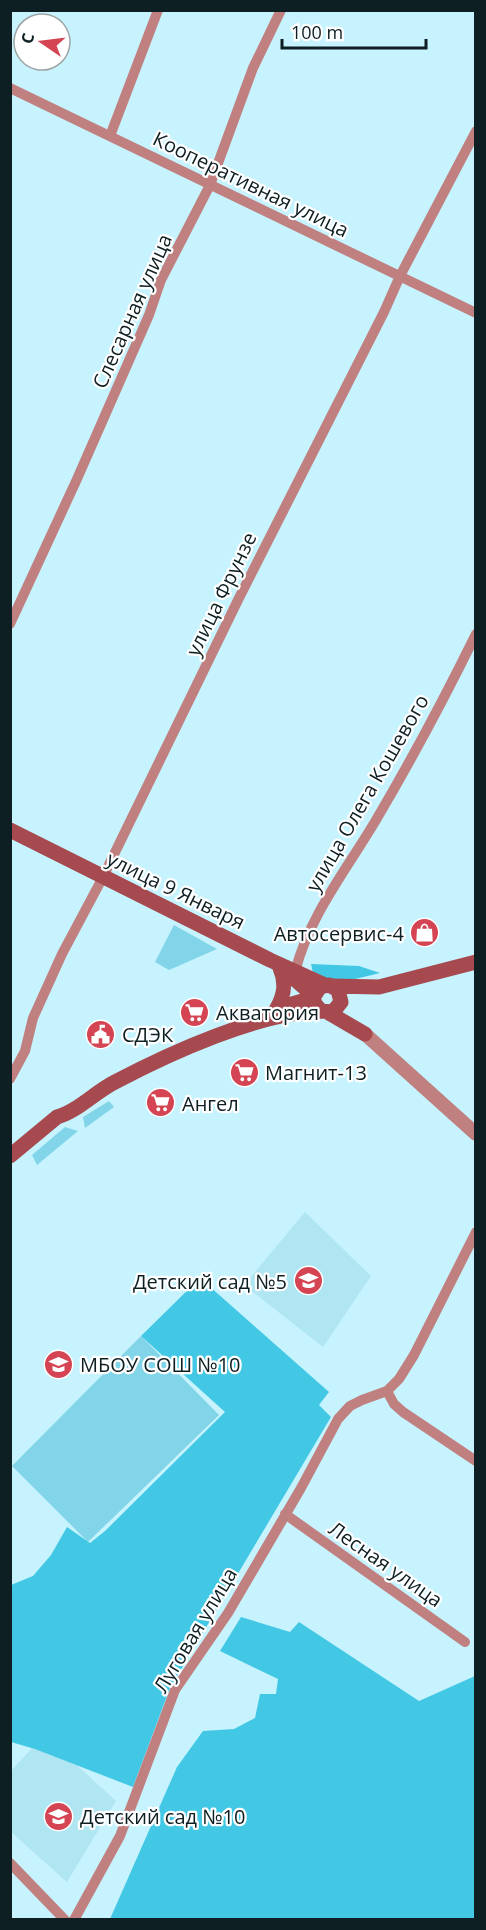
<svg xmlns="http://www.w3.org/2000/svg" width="486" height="1930" viewBox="0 0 486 1930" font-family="'Open Sans',sans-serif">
  <rect width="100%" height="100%" fill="#c6f3fe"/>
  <path fill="#b0e5f2" d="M305,1212l66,64 -48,71 -79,-62z
    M44,1735l72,66 -49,81 -56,-50v-61z"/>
  <path fill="#82d5e9" d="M174,925l43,24 -48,21 -14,-8z
    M109,1101l5,6 -29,21 -2,-11z
    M65,1127l13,4 -41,34 -5,-10z
    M141,1336l78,79 -131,127 -76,-76z"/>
  <path fill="#42c8e4" d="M311,964l48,2 21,7c-22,5 -47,15 -67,0z
    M200,1278l129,114 -10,13 12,12 -161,271 -37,99 -98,-38 -24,-7v-157l22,-9 18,-21 16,-28 23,16 15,-12 120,-119 -84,-76z
    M241,1617l49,15 9,-10 120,79 56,-25v243h-365l67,-152 26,-36 31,-2 21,-11 5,-24h16l2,-15 -58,-28z"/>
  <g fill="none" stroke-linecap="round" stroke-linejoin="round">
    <path stroke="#c18080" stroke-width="10" d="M10,88l466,225
      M110,136l48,-126
      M10,624l67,-145 72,-164 12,-35 49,-95 43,-117 28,-58
      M295,972c14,-56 52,-103 81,-152 36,-61 69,-123 100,-186
      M10,1079l15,-28 8,-33 29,-64 41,-77 135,-277 146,-288 16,-36 76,-145
      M387,1391l7,13 9,8 73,49
      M285,1514l180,128
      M10,1863l55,57
      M74,1920l46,-84 55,-146 53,-77 73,-125 37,-69 12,-13 12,-6 25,-9 12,-12 15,-24 62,-123"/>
    <path stroke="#c18080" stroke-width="14" d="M365,1034l111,100"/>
    <path stroke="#a64a4f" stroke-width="15" d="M10,830l260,130 55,25
      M289,974l25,22v7l7,8 12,1 8,-10 -3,-12 -9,-5 -9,2 -6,9
      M333,986l46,1 97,-25
      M274,1013c10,-15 13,-29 6,-45
      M276,1013l16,-9 21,-6
      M329,1013l36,21
      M10,1156l47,-39c21,-6 38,-25 58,-35 55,-29 145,-70 206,-71"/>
  </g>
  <defs>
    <symbol id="shop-disc" viewBox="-11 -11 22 22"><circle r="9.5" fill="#d44452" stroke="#fff"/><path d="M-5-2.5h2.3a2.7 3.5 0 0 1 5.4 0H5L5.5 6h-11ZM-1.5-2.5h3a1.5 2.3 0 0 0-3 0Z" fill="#fff"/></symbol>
    <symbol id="supermarket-disc" viewBox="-11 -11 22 22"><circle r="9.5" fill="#d44452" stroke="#fff"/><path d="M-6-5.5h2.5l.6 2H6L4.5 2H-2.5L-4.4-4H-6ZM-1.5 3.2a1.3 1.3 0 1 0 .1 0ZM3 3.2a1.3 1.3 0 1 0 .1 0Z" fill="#fff"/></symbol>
    <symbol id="civic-disc" viewBox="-11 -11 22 22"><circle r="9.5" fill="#d44452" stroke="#fff"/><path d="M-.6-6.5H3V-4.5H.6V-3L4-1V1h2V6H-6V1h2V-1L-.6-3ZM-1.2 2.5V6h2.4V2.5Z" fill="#fff"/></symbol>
    <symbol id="school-disc" viewBox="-11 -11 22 22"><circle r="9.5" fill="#d44452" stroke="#fff"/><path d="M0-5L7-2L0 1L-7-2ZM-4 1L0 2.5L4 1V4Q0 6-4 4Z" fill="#fff"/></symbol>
  </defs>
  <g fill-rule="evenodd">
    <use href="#shop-disc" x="408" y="916" width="33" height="33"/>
    <use href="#supermarket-disc" x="178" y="996" width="33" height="33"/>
    <use href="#civic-disc" x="84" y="1018" width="33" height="33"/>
    <use href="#supermarket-disc" x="228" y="1056" width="33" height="33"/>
    <use href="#supermarket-disc" x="144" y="1086" width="33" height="33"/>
    <use href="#school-disc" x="292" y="1264" width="33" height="33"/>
    <use href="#school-disc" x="42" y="1348" width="33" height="33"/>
    <use href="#school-disc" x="42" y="1800" width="33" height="33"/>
  </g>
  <g text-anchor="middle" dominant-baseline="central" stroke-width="4.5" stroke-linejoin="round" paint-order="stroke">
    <g font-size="20" fill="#0e1f23" stroke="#fff">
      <text transform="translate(251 184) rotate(26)">Кооперативная улица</text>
      <text transform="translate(132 311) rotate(-66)">Слесарная улица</text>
      <text transform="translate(221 594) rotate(-64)">улица Фрунзе</text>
      <text transform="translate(367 793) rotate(-60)">улица Олега Кошевого</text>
      <text transform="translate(176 890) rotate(26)">улица 9 Января</text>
      <text transform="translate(386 1564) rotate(35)">Лесная улица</text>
      <text transform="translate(195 1630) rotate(-59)">Луговая улица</text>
    </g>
    <g font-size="20" fill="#0e1f23" stroke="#fff" text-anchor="start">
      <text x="404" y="933" text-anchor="end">Автосервис-4</text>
      <text x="216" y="1012">Акватория</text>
      <text x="122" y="1034">СДЭК</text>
      <text x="265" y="1072">Магнит-13</text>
      <text x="182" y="1103">Ангел</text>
      <text x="287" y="1281" text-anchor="end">Детский сад №5</text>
      <text x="80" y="1364">МБОУ СОШ №10</text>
      <text x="80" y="1816">Детский сад №10</text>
    </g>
  </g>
  <rect width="486" height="1930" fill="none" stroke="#0e1f23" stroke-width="24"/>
  <g transform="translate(42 42) rotate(284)"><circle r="28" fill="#ffffff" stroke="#9fa5a7" stroke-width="1.5"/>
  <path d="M0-4.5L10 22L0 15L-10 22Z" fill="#d44452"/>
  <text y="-9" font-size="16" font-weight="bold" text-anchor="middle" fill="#0e1f23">С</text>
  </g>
  <path d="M282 39v9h144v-9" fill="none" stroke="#0e1f23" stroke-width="3"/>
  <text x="291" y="39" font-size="18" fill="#0e1f23" stroke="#ffffff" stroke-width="4.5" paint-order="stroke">100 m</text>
</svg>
